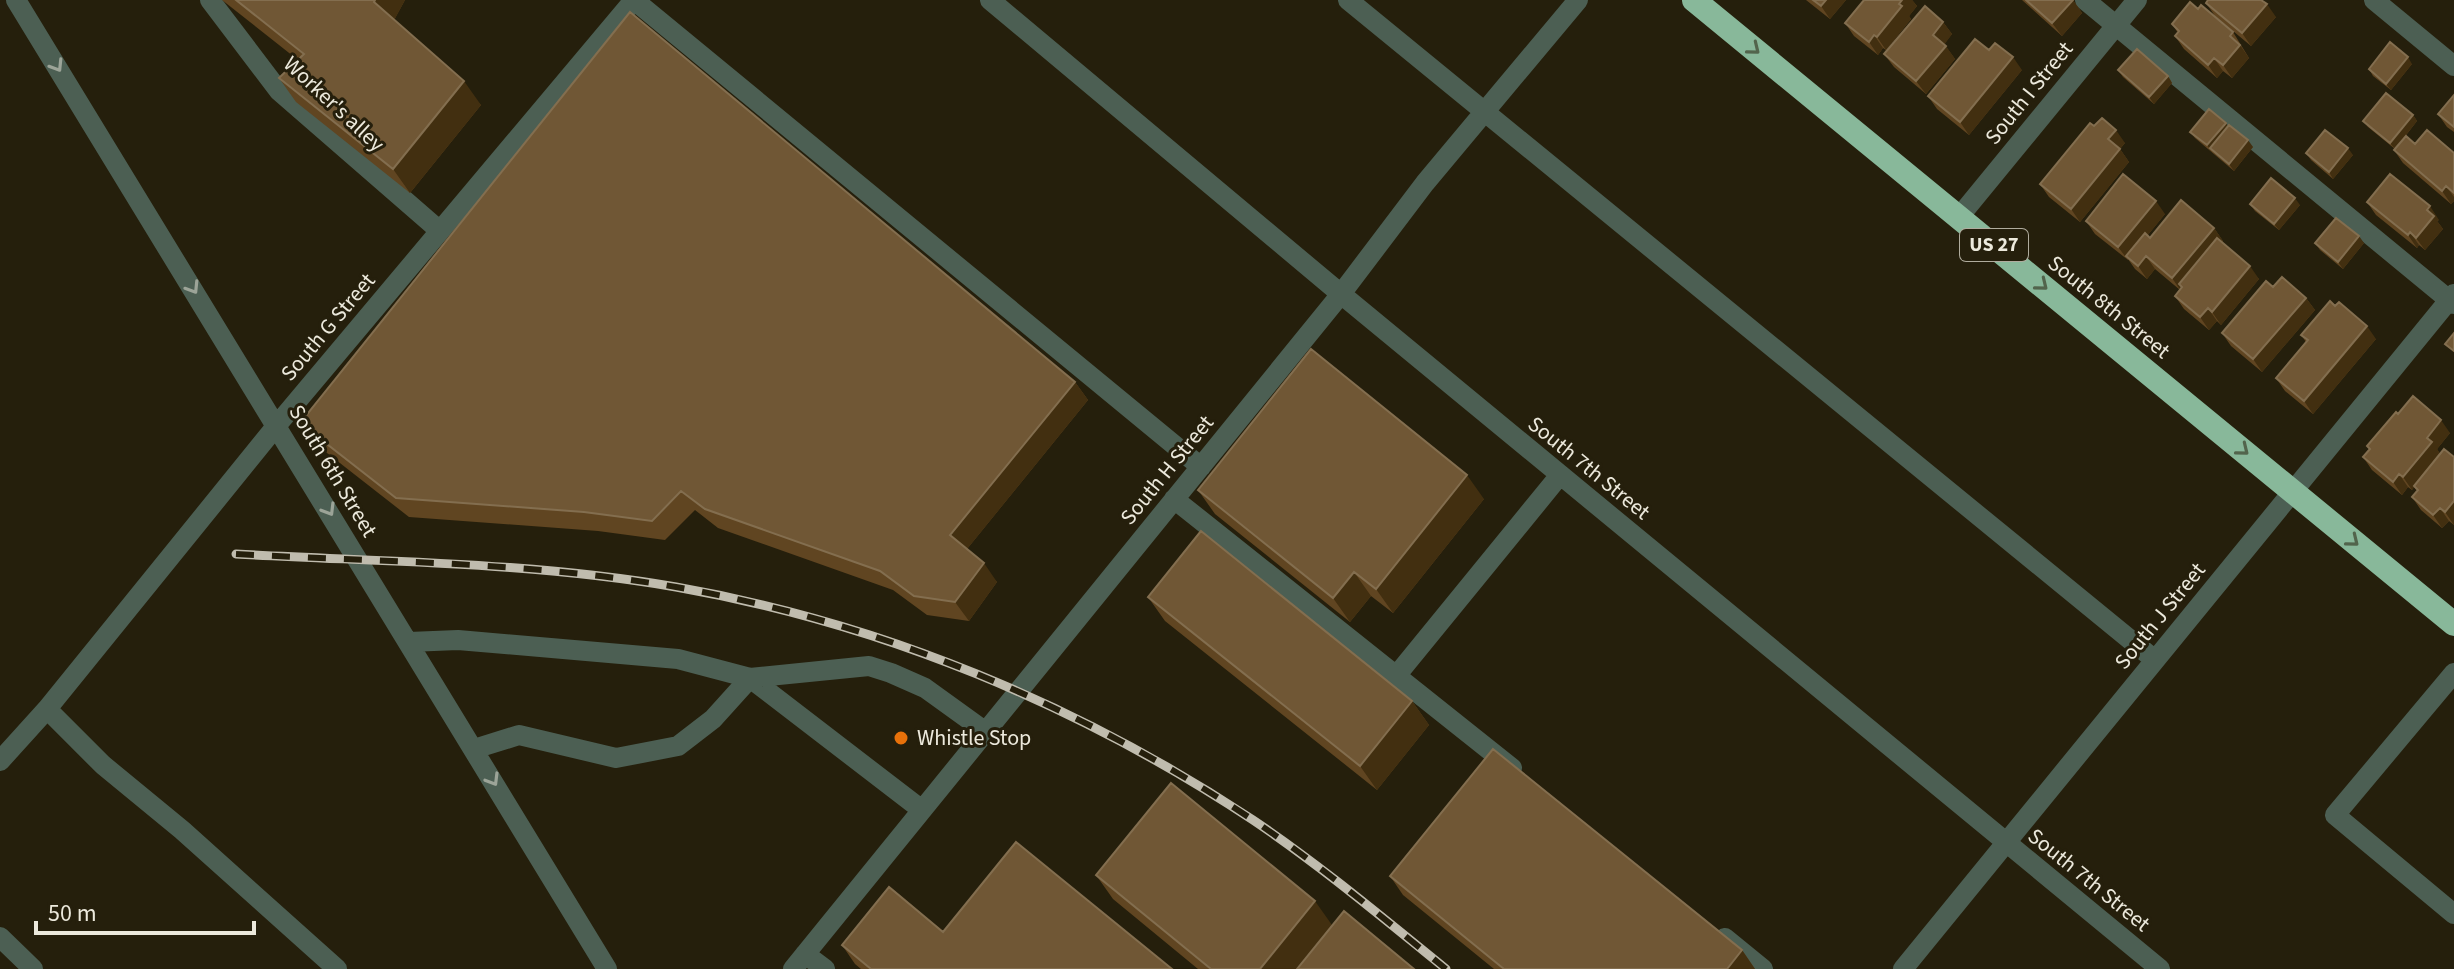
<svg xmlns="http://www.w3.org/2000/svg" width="2454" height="969" viewBox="0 0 2454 969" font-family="'Source Sans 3',sans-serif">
  <rect width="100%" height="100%" fill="#251f0c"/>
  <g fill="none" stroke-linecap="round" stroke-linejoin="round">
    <path stroke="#4c5f53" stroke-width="20" d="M16,0l591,969
      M210,0l69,91 161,140
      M634,0l567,467
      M990,0l351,294 819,675
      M1348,0l807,660
      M2085,0l369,304
      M2374,0l80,66
      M1959,217l178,-217
      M1174,499l338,269
      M409,642l49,-2 220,19 72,19 119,-12 22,7 34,15 61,44
      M2454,673l-119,142 119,99
      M1396,676l164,-201
      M47,709l56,56 79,65 155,139
      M474,749l45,-14 97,23 62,-12 35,-27 37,-41 172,132
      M0,761l47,-52 230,-284 357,-425
      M0,937l33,32
      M1725,938l38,31
      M805,954l20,15
      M793,969l548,-675 84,-111 153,-183
      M1903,969l551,-675"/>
    <path stroke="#88b89a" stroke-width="24" d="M1694,0l760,624"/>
    <defs>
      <path id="rail" d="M236,554c147,8 295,8 440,33 206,36 403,118 577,233 67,45 130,98 193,149"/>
    </defs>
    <use href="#rail" stroke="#c0bcae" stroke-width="9"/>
    <use href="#rail" stroke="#251f0c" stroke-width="6" stroke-dasharray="18" stroke-linecap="butt"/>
  </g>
  <path fill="#604521" d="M222,0h183l-11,20 87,85 -71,88 -114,-91 -17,-24 19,-18z
    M1806,0h40l-16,19z
    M1864,0h48l5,6 -8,10 2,3 -25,31 -3,-2 -5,7 -24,-19 -9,-13z
    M2022,0h51l9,13 -20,23z
    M2206,3l70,14 -25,29 -36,-30z
    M2198,9l35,23 16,26 -17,20 -9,-7 -6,7 -33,-29 -9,-13 3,-3 -6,-9z
    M1943,22l9,12 -8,10 11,15 -29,35 -32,-27 -10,-13z
    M2412,64l-21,26 -18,-14 -4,-7z
    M2022,70l-53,65 -32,-26 -9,-13z
    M2118,70l50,6 4,7 -18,21 -31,-27z
    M2454,95v37l-7,-5 -9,-13z
    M2413,115l4,6 -17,22 15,1 39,9v48l-3,3 -48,-41 -9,-13 1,-1 -27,-22 -5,-6z
    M2094,126l31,17 -5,6 9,13 -49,60 -31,-25 -9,-13z
    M2228,126l25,21 -19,24 -39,-33 -5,-6z
    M2306,153l47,2 -20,24 -22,-19z
    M2367,202l72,18 -2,1 6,8 -18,21 -6,-5 -2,3 -41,-33z
    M2250,204l50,1 -21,25 -24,-19z
    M2165,214l-18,22 3,2 64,-10 9,13 -1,1 37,37 -38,46 -4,-4 -8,9 -25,-21 -9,-13 5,-6 -25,-21 -8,10 -12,-10 -7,-10v1l-33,-26 -9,-13z
    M2315,243h49l-21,26 -23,-19z
    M2306,298l9,12 -53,62 -31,-26 -9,-13z
    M2301,335l75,4 -63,75 -28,-23 -9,-13 30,-36z
    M1075,382l13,18 -121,149 30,33 -28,39 -42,-6 -34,-25 -175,-62 -23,-18 -30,30 -67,-9 -189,-14 -96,-75 -13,-19z
    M2398,414l52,19 -13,16 3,5 14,3v68l-5,-4 -7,7 -21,-18 -9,-13 5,-6 -3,-4 -2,3 -4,-3 -6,8 -30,-25 -9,-13 6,-8 -2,-3z
    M1198,490l286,9 -91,114 -22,-17 -21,26 -135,-108z
    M1148,597l264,104 17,24 -52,65 -212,-169z
    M1096,875l200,94h-98l-85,-70z
    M1390,876l352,74 13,19h-261l-91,-74z
    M943,932l229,37h-311l-6,-5 -13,-19z"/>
  <path fill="#422f10" d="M375,0h30l-14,26 -17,-24z
    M1826,0h20l-16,19 -9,-13z
    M1902,0h10l5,6 -8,10 2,3 -25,31 -9,-13z
    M2073,0l9,13 -20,23 -10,-13z
    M2267,4l9,13 -25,29 -9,-13z
    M1943,22l9,12 -10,14 -9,-13z
    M1874,35l9,13 -5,7 -9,-13z
    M2240,45l9,13 -17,20 -9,-13z
    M1946,46l9,13 -29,35 -10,-13z
    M2013,57l9,13 -53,65 -9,-13z
    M2408,57l4,7 -21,26 -5,-6z
    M2214,58l9,13 -6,7 -9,-13z
    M2168,76l4,7 -18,21 -5,-7z
    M464,81l17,24 -71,88 -17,-24z
    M2413,115l4,6 -22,28 -5,-6z
    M2226,123l4,6 -20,19 2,4 -5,-7z
    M2116,130l9,13 -8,9 -9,-13z
    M2248,140l5,7 -19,24 -5,-7z
    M2348,148l5,7 -20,24 -4,-7z
    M2120,149l9,13 -49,60 -9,-13z
    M2446,186l8,11v4l-3,3 -9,-13z
    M2295,198l5,7 -21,25 -5,-6z
    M2156,201l9,13 -36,44 -3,-2 2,3v1l-10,-13z
    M2430,206l9,14 -2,1 6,8 -18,21 -9,-12 11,-28z
    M2214,228l9,13 -39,48 -5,-5 4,6 -2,1 -9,-13z
    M2410,232l9,13 -2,3 -9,-13z
    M2359,236l5,7 -21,26 -5,-7z
    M2146,256l9,13 -8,10 -9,-13z
    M2250,266l9,13 -38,46 -9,-13z
    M2306,298l9,12 -53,62 -9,-13z
    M2208,308l9,13 -8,9 -9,-13z
    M2367,326l9,13 -63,75 -9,-13z
    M1075,382l13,18 -125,154 -13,-19z
    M2441,420l9,13 -13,16 4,6 -29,35 -9,-13 24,-39z
    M2399,474l9,13 -6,8 -9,-13z
    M1467,475l17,24 -91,114 -17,-24z
    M2454,501v24l-9,-13z
    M2440,508l9,13 -7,7 -9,-13z
    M984,563l13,19 -28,39 -14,-19z
    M1354,572l17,24 -21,26 -17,-24z
    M1412,701l17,24 -52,65 -17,-24z
    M1315,901l17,24 -36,44h-36z
    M1742,950l13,19h-28z"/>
  <path fill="#705735" stroke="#836e4f" stroke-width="2" d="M236,0h139l-1,2 90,79 -71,88 -114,-91 25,-24z
    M1813,0h13l-5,6z
    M1864,0h38l-3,4 3,2 -25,31 -3,-2 -5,7 -24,-19z
    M2026,0h47l-21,23z
    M2208,0h53l6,4 -25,29 -36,-30z
    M2190,2l8,7 3,-4 32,27 -3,4 10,9 -17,20 -9,-7 -6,7 -33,-29 4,-5 -7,-7z
    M1925,6l18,16 -10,13 13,11 -30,35 -32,-27z
    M630,12l445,370 -125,153 34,28 -29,39 -41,-6 -34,-25 -175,-62 -24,-18 -29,30 -68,-9 -188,-14 -96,-75z
    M1975,39l14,11 6,-7 18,14 -53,65 -32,-26z
    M2390,42l18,15 -22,27 -17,-15z
    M2137,49l31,27 -19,21 -31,-27z
    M2386,93l27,22 -23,28 -27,-22z
    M2454,95v32l-16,-13z
    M2209,109l17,14 -19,22 -17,-13z
    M2102,118l14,12 -8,9 12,10 -49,60 -31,-25 50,-61 4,3z
    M2229,125l19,15 -19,24 -19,-16z
    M2325,130l23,18 -19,24 -23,-19z
    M2427,130l27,23v40l-8,-7 -4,5 -48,-41 12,-14 9,8z
    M2123,174l33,27 -38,46 -32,-26z
    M2390,174l40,32 -3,4 7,6 -18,22 -6,-6 -2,3 -41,-33z
    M2271,178l24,20 -21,26 -24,-20z
    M2181,200l33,28 -42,50 -26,-22 -8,10 -12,-10 19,-23 5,5z
    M2336,218l23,18 -21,26 -23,-19z
    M2217,238l33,28 -38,46 -4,-4 -8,9 -25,-21 7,-9 -3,-3z
    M2282,277l24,21 -53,61 -31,-26 44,-52 7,6z
    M2330,301l5,5 4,-4 28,24 -63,75 -28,-23 32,-38 -7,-5z
    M2454,333v18l-9,-7z
    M1311,349l156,126 -91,114 -22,-17 -21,26 -135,-108z
    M2413,396l28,24 -14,18 5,4 -29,35 -4,-3 -6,8 -30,-25 7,-8 -3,-3 29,-34 2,2z
    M2444,449l10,8v44l-9,11 -5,-4 -7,7 -21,-18 6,-7 -4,-4z
    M1201,531l211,170 -52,65 -212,-169z
    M1493,749l249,201 -15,19h-223l-114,-93z
    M1171,783l144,118 -55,68h-49l-115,-94z
    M1016,842l156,127h-301l-29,-24 47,-58 54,45z
    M1344,911l70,58h-117z"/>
  <defs><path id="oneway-chevron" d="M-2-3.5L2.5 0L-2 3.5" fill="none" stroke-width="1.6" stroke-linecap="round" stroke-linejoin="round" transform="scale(2)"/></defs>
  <g stroke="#52644c">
    <use href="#oneway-chevron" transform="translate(1754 49) rotate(39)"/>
    <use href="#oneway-chevron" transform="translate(2042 285) rotate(39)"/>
    <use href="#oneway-chevron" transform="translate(2243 450) rotate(39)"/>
    <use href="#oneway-chevron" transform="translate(2353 541) rotate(39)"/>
  </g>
  <g stroke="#9ca498">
    <use href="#oneway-chevron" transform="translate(57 66) rotate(58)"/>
    <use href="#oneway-chevron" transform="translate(193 288) rotate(58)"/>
    <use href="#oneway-chevron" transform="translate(329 510) rotate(59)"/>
    <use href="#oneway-chevron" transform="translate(493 780) rotate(59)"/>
  </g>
  <circle fill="#e8710a" stroke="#251f0c" stroke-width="3" cx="901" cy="738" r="8"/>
  <g text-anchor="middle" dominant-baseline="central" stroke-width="6" stroke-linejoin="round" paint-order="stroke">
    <rect fill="#251f0c" stroke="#b0ac9e" stroke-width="2" x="1960" y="229" width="68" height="32" rx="6"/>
    <g font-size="20" font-weight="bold" fill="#ece9dc">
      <text x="1994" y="245">US 27</text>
    </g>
    <g font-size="22" fill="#ece9dc" stroke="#251f0c">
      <text transform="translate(2029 93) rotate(-51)">South I Street</text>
      <text transform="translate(334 104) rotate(43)">Worker's alley</text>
      <text transform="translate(2109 307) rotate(39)">South 8th Street</text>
      <text transform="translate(328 327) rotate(-50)">South G Street</text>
      <text transform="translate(1589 468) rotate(39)">South 7th Street</text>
      <text transform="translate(1167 470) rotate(-51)">South H Street</text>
      <text transform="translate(333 471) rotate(59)">South 6th Street</text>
      <text transform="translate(2160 616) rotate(-51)">South J Street</text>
      <text transform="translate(2089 880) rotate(39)">South 7th Street</text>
    </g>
    <g font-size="22" fill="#ece9dc" stroke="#251f0c" text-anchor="start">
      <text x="917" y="738">Whistle Stop</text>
    </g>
  </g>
  <path d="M36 921v12h218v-12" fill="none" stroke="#ece9dc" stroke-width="4"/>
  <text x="48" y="921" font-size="24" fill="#ece9dc" stroke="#251f0c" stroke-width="6" paint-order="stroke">50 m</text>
</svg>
